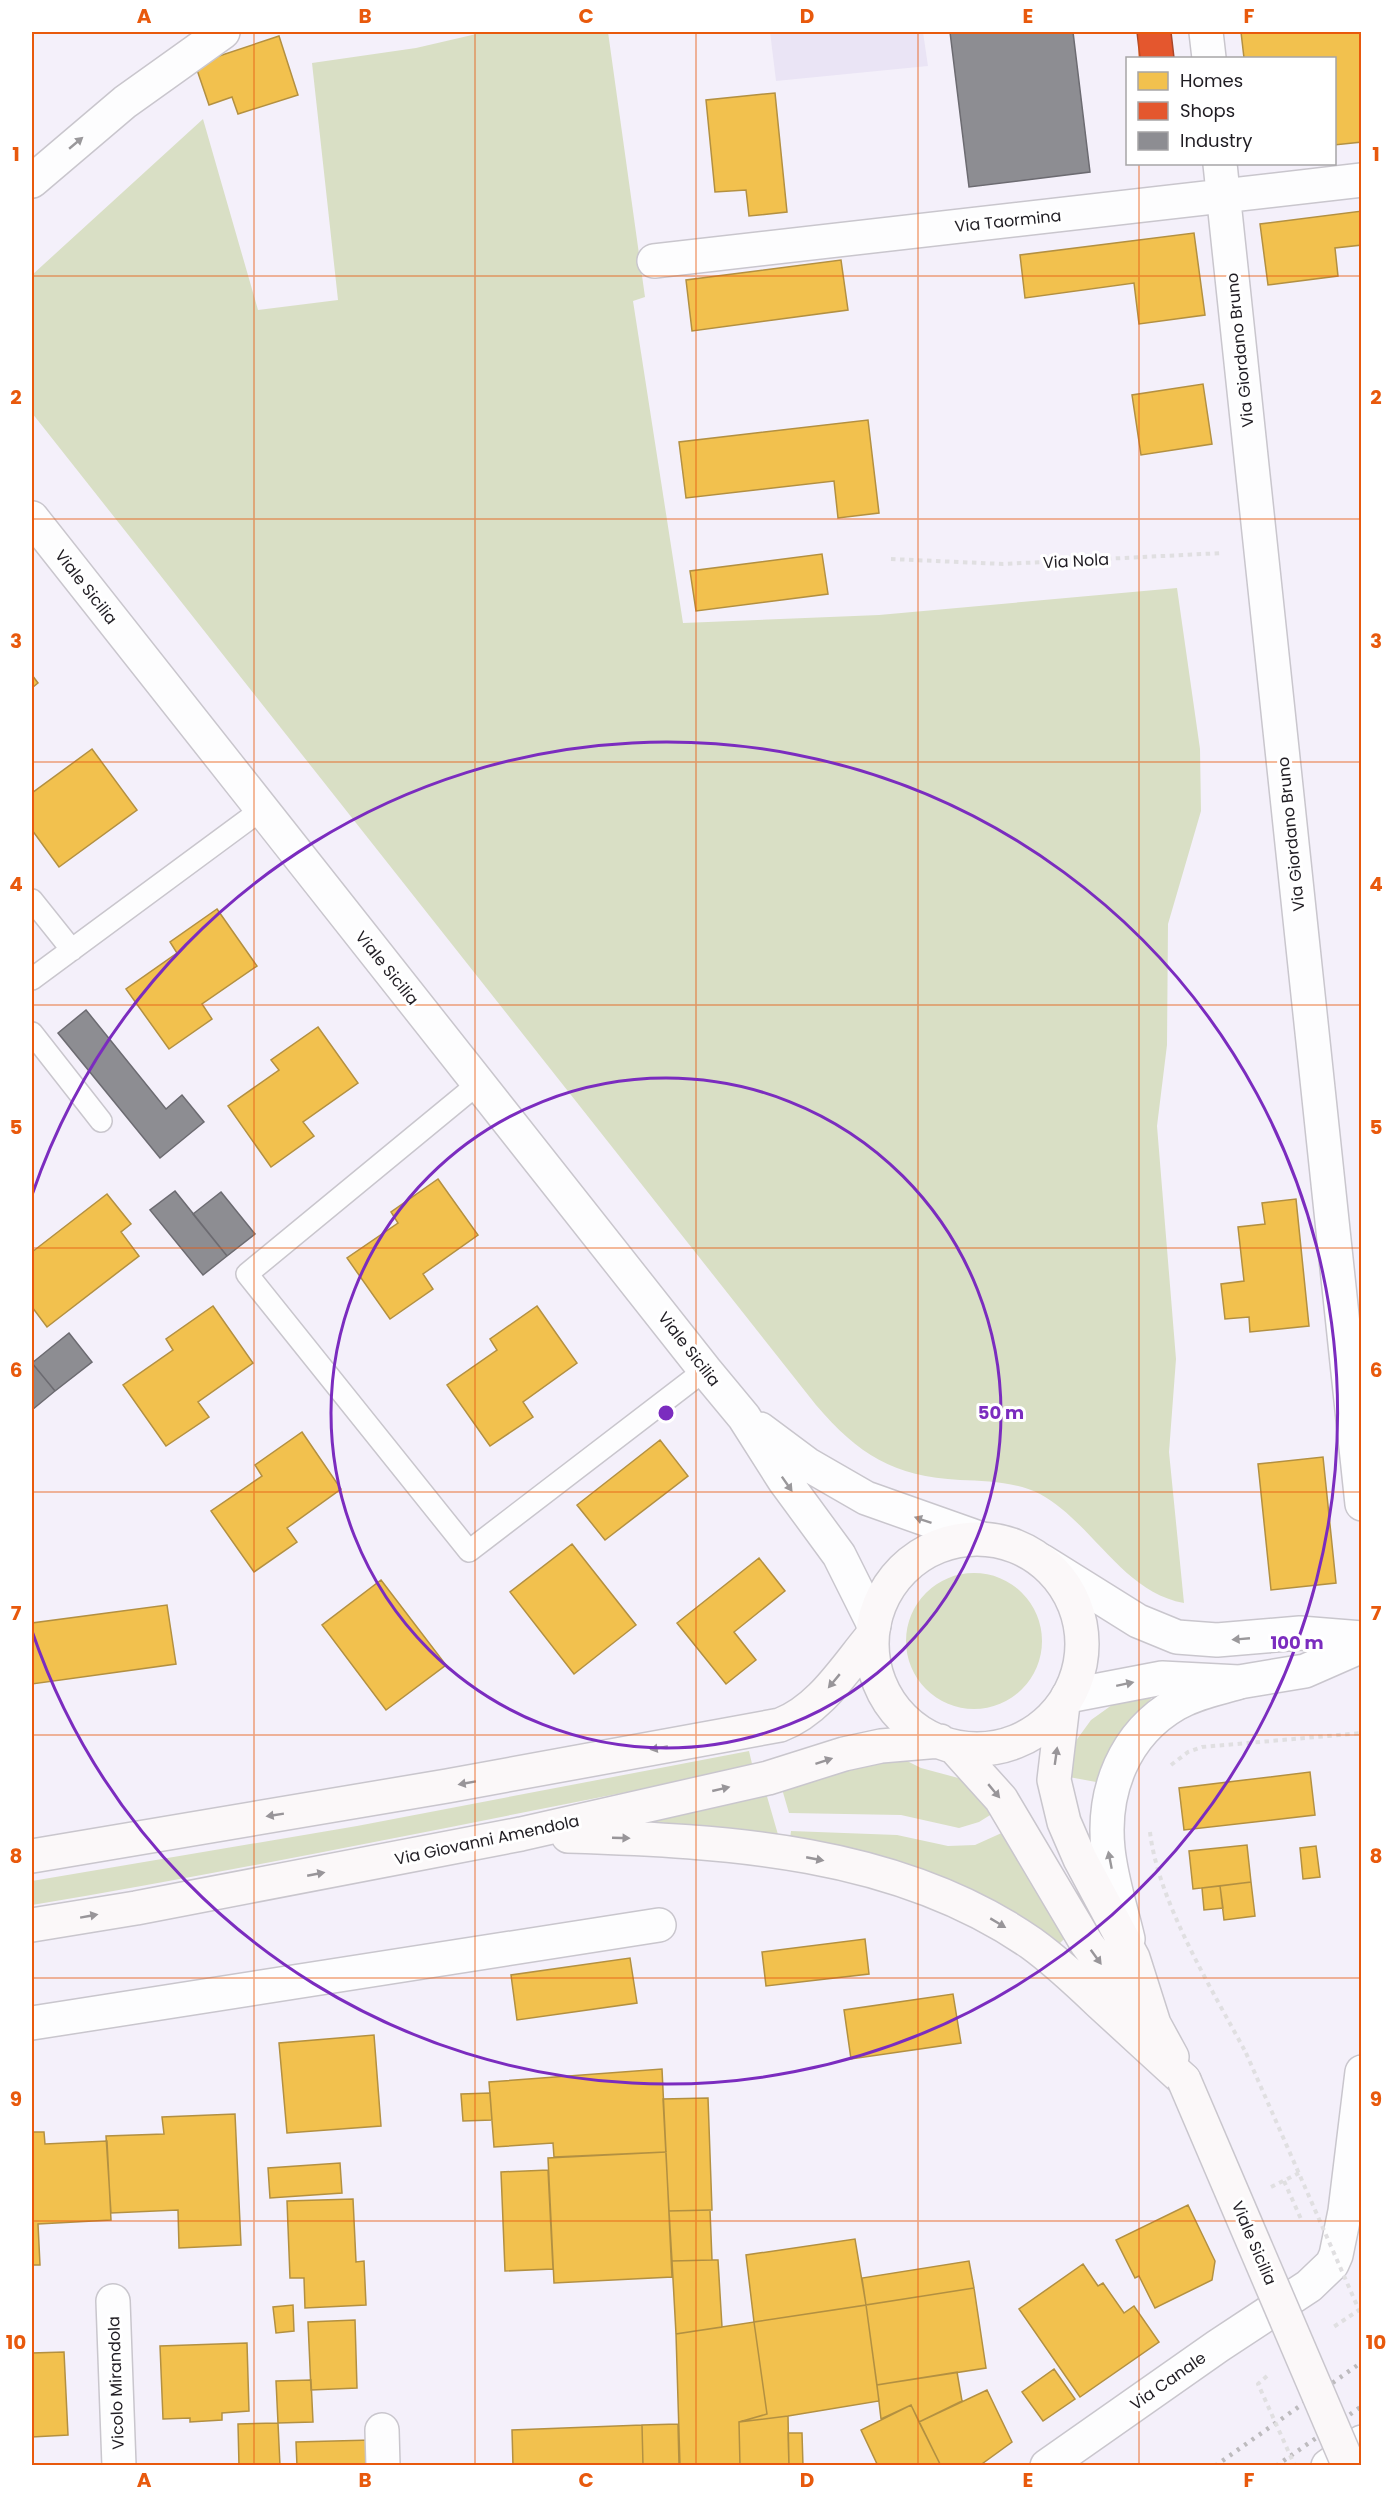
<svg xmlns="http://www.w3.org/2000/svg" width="1393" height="2497" viewBox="0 0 1393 2497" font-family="Poppins,sans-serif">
  <rect width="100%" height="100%" fill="#f4f0fa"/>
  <path fill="#eae4f5" d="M770,32h153l5,34 -152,15z"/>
  <path fill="#d9dfc5" d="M485,32h123l37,265 -12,4 50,322 196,-8 298,-27 23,161 1,62 -33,113 -1,121 -10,81 19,233 -7,93 15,151c-62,-11 -91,-80 -144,-109 -24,-12 -53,-13 -80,-14 -67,-4 -101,-25 -144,-75l-784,-992v-138l171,-156 55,191 80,-10 -26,-237 104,-15z
    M906 1641a68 68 0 1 1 136 0a68 68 0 1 1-136 0Z
    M1149,1694l2,5c-27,27 -41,48 -55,83l-27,-5 6,-35 16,-22 28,-20z
    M749,1751l4,17c-241,45 -480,97 -721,137v-24l325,-55z
    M901,1758l20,10 41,11 33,33 -16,10 -20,6 -58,-13 -112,-2 -7,-24 74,-30z
    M766,1793l13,45 -81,-13 -46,-3 -3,-3z
    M791,1831l106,4 51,11 27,-1 31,-14 60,106 -7,7 -49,-32 -220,-73z"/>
  <path fill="#f2c14e" stroke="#b39041" stroke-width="1.5" d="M1241,32h121v110l-28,3v-87h-90z
    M279,36l19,59 -60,19 -6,-17 -23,8 -14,-41z
    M775,93l12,119 -38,4 -3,-26 -31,2 -9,-92z
    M1362,211v34l-27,3 3,28 -70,9 -8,-61z
    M1194,233l11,82 -66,9 -5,-41 -109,15 -5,-43z
    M841,260l7,50 -156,21 -6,-51z
    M1203,384l9,60 -71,11 -9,-60z
    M868,420l11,93 -41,5 -4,-37 -148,17 -7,-56z
    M822,554l6,40 -132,17 -6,-40z
    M32,675l6,8 -6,5z
    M92,749l45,61 -78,57 -27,-37v-37z
    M217,909l40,57 -55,38 10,15 -43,30 -43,-60 51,-36 -7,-11z
    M318,1027l40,56 -55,39 11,14 -43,31 -43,-61 51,-36 -8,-10z
    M438,1179l40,56 -55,39 10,15 -43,30 -43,-61 51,-35 -7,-11z
    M107,1194l24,30 -10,8 18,24 -92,71 -15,-20v-55z
    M1296,1199l13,127 -59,6 -1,-15 -24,2 -4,-35 23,-3 -6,-54 27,-3 -3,-21z
    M213,1306l40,57 -55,39 11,15 -43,29 -43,-61 50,-35 -7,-11z
    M537,1306l40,57 -54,39 10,15 -43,29 -43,-61 50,-35 -7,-11z
    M302,1432l39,57 -54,39 10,14 -43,30 -43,-61 51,-35 -7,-11z
    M660,1440l28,36 -83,64 -28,-35z
    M1323,1457l13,126 -65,7 -13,-126z
    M572,1544l64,81 -62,49 -64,-82z
    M759,1558l26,33 -51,41 22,28 -30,24 -49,-61z
    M381,1580l65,85 -60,45 -64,-85z
    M167,1605l9,59 -144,20v-61z
    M1310,1772l5,43 -131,15 -5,-42z
    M1247,1845l4,37 -58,7 -4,-38z
    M1316,1846l4,31 -17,2 -3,-31z
    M1251,1882l4,34 -31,4 -4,-34z
    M1220,1886l3,22 -19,2 -2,-22z
    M865,1939l4,35 -103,12 -4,-34z
    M630,1958l7,45 -120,17 -6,-45z
    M953,1994l8,49 -110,16 -7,-49z
    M374,2035l7,91 -94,7 -8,-90z
    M662,2069l4,83 -112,5 -1,-14 -59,4 -5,-65z
    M490,2093l2,27 -29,1 -2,-27z
    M708,2098l4,112 -43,1 -6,-112z
    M235,2114l6,131 -62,3 -1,-38 -67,3 -5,-77 58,-2 -2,-17z
    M32,2132h12l1,12 62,-3 4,79 -73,4 2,41h-8z
    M666,2152l6,125 -118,6 -6,-125z
    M340,2163l2,30 -72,5 -2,-30z
    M548,2170l5,99 -48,2 -4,-99z
    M353,2199l3,63 8,-1 2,44 -61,3 -1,-30h-14l-3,-77z
    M1188,2205l27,56 -3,19 -57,28 -16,-32 -4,2 -19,-38z
    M710,2210l2,50 -40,1 -3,-50z
    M855,2239l11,66 -112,17 -8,-67z
    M712,2260h6l4,67 -46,7 -4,-73z
    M969,2261l5,27 -108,17 -4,-27z
    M1083,2264l15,22 5,-3 21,30 10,-7 25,36 -79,55 -61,-88z
    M974,2288l12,80 -109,17 -11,-80z
    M293,2305l1,26 -18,2 -3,-26z
    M866,2305l13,96 -91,15 -49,6 28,-8 -13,-92z
    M355,2320l2,68 -46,2 -3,-68z
    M754,2322l13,92 -28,8 1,44h-60l-4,-132z
    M247,2343l2,68 -27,2v7l-32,2v-4l-27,1 -3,-73z
    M64,2352l4,83 -36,2v-84z
    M1054,2369l21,30 -32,22 -21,-29z
    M957,2372l5,29 -43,21 -8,-17 -30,14 -4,-34z
    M311,2380l2,42 -35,1 -2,-42z
    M987,2390l25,52 -33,24h-38l-22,-44z
    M911,2405l30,61h-63l-17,-36z
    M788,2416l1,50h-49l-1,-44z
    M278,2423l2,43h-41l-1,-42z
    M678,2424l1,41 -36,1 -1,-41z
    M642,2425l1,41h-130l-1,-36z
    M788,2433h14l1,33h-14z
    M372,2440l1,26h-76l-1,-24z"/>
  <path fill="#e4572e" stroke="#a9462b" stroke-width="1.5" d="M1137,32h34l3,26h-34z"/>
  <path fill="#8d8d92" stroke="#6c6b71" stroke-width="1.5" d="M950,32h123l17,140 -121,15z
    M86,1010l80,99 16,-14 22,27 -44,36 -102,-125z
    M175,1191l52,65 -24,19 -53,-65z
    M221,1192l34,42 -28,22 -34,-42z
    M69,1333l23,29 -37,29 -23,-28z
    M32,1363l23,28 -23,19z"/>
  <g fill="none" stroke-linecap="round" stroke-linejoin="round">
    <defs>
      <path id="service" d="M32,900l40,50
        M32,979l229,-169
        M32,1033l69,88
        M479,1083l-232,191 222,277 236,-181"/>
      <path id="minor" d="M1206,32l3,26
        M1220,164l142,1340
        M32,181l93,-79 98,-70
        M654,261l708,-81
        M1128,1939c-7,-30 -17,-60 -20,-90 -6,-58 16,-115 68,-145 19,-11 40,-15 61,-21
        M32,2023l627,-98
        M113,2301l6,165
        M382,2430l1,36
        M1047,2466l171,-120 91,-60 23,-22 4,-9 9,-44 17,-139
        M1328,2466l34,-24"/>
      <path id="tertiary" d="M32,518l673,852 39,47 40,63 55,75 35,70
        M760,1429l47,35 59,34 113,40
        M1042,1561l96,60 39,16 40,3 83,-7 62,5
        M1068,1696l94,-18 77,4 66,-11 57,-25"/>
      <path id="secondary" d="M872 1644a105 105 0 1 1 210 0a105 105 0 1 1-210 0Z
        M1063,1704l-9,76 10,42 16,37 53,99 21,66 18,33
        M955,1748l46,51 86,145 37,50 22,22
        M568,1836c158,5 329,14 463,107 25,18 47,39 69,60 28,26 56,51 84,77
        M32,1856l415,-70 333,-61c40,-15 65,-57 92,-89
        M32,1925l104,-17 385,-74 247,-56 76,-24 37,-8 59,-5"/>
    </defs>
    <use href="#service" stroke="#c9c6cd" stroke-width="24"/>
    <use href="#minor" stroke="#c9c6cd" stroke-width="36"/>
    <use href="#tertiary" stroke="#c9c6cd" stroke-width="36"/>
    <use href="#secondary" stroke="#c9c6cd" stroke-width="36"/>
    <path stroke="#e0dfe1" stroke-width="4" stroke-dasharray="4.5 4.5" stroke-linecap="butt" d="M891,559l112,5 220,-11
      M1171,1765l17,-13 14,-5 160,-14
      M1150,1832c8,70 63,159 96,221
      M1284,2181l17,38
      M1271,2187l28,-14"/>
    <use href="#service" stroke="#fdfdfe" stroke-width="21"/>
    <use href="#minor" stroke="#fdfdfe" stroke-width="33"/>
    <use href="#tertiary" stroke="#fdfdfe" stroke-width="33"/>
    <use href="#secondary" stroke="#fbf8f9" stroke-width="33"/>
    <path stroke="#bdbbbe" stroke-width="4.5" stroke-dasharray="3 6" stroke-linecap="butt" d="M1215,2466l147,-104
      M1276,2466l86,-60"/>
    <defs>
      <path id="secondary-bridge" d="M1184,2080l165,386"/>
    </defs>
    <use href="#secondary-bridge" stroke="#c9c6cd" stroke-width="36" stroke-linecap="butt"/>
    <path stroke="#e0dfe1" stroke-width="4" stroke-dasharray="4.5 4.5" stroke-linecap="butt" d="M1246,2053l113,257 -27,18
      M1267,2376l-9,8 37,82"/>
    <use href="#secondary-bridge" stroke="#fbf8f9" stroke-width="33"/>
  </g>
  <defs><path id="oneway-solid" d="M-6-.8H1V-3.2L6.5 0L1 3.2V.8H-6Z" transform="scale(1.5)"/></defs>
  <g fill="#9a989b">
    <use href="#oneway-solid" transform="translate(76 143) rotate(-40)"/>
    <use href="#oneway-solid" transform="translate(787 1484) rotate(55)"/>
    <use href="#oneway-solid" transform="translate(923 1520) rotate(-161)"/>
    <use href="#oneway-solid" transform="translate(1241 1639) rotate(175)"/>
    <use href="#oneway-solid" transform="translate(1125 1684) rotate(-12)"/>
    <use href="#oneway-solid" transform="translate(1110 1860) rotate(-101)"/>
  </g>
  <g fill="#989599">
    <use href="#oneway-solid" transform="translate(834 1681) rotate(130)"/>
    <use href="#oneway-solid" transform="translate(659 1748) rotate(170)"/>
    <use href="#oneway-solid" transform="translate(1056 1756) rotate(-82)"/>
    <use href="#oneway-solid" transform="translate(824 1761) rotate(-18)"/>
    <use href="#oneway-solid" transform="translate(467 1783) rotate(170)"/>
    <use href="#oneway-solid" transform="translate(721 1789) rotate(-13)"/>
    <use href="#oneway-solid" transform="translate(994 1791) rotate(50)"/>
    <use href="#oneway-solid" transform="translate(275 1815) rotate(171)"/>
    <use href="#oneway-solid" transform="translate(621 1838) rotate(2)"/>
    <use href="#oneway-solid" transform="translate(815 1859) rotate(11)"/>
    <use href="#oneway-solid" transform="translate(316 1874) rotate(-11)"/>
    <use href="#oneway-solid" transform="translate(89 1916) rotate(-10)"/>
    <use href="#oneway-solid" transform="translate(998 1923) rotate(31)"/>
    <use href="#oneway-solid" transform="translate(1096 1957) rotate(54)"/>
  </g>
  <path fill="none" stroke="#e8590c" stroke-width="1.5" stroke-opacity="0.55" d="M254,32v2434M475,32v2434M696,32v2434M918,32v2434M1139,32v26M1139,164v2302M32,276h1330M32,519h1330M32,762h1330M32,1005h1330M32,1248h1330M32,1492h1330M32,1735h1330M32,1978h1330M32,2221h1330"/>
  <g fill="none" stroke="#7b2cbf" stroke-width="3">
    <circle cx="666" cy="1413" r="335"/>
    <path d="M32 1195A671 671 0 1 1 32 1631"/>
  </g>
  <g text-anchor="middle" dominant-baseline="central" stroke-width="6" stroke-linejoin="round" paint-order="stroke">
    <g font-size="16" fill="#201d23" stroke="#fff">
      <text transform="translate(1008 221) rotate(-6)">Via Taormina</text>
      <text transform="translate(1240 350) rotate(-96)">Via Giordano Bruno</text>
      <text transform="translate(1076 561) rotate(-3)">Via Nola</text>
      <text transform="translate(86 587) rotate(52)">Viale Sicilia</text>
      <text transform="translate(1291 834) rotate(-96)">Via Giordano Bruno</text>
      <text transform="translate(387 968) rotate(51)">Viale Sicilia</text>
      <text transform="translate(689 1349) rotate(52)">Viale Sicilia</text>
      <text transform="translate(487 1840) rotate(-12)">Via Giovanni Amendola</text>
      <text transform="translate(1254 2243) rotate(67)">Viale Sicilia</text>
      <text transform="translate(1168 2381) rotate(-35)">Via Canale</text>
      <text transform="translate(116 2383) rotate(-92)">Vicolo Mirandola</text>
    </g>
  </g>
  <circle cx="666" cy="1413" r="9" fill="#7b2cbf" stroke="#fff" stroke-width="3"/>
  <g font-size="18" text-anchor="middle" font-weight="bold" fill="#7b2cbf" stroke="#fff" stroke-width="6" stroke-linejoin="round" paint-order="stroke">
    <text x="1001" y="1419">50 m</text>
    <text x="1297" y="1649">100 m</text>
  </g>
  <rect width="1393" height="2497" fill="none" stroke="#ffffff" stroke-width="66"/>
  <rect x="1126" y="57" width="210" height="108" fill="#ffffff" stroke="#a6a5a7" stroke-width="1.5"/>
  <rect x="1138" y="72" width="30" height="18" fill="#f2c14e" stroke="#a6a5a7" stroke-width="1.5"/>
  <text x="1180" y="87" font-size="18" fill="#201d23">Homes</text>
  <rect x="1138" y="102" width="30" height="18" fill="#e4572e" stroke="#a6a5a7" stroke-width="1.5"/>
  <text x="1180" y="117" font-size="18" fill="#201d23">Shops</text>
  <rect x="1138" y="132" width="30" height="18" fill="#8d8d92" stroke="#a6a5a7" stroke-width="1.5"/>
  <text x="1180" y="147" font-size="18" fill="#201d23">Industry</text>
  <rect x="33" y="33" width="1327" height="2431" fill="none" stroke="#e8590c" stroke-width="2"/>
  <g font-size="20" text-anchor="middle" font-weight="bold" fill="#e8590c">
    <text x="144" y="23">A</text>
    <text x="365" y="23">B</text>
    <text x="586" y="23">C</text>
    <text x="807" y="23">D</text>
    <text x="1028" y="23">E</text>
    <text x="1249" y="23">F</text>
    <text x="16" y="161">1</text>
    <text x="1376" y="161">1</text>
    <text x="16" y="404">2</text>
    <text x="1376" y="404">2</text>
    <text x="16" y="648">3</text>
    <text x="1376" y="648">3</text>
    <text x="16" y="891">4</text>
    <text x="1376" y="891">4</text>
    <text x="16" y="1134">5</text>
    <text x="1376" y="1134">5</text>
    <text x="16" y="1377">6</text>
    <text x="1376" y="1377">6</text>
    <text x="16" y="1620">7</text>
    <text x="1376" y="1620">7</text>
    <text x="16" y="1863">8</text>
    <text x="1376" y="1863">8</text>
    <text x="16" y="2106">9</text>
    <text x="1376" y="2106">9</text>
    <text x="16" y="2349">10</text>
    <text x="1376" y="2349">10</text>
    <text x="144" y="2487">A</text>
    <text x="365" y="2487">B</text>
    <text x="586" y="2487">C</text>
    <text x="807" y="2487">D</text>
    <text x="1028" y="2487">E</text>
    <text x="1249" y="2487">F</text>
  </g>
</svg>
